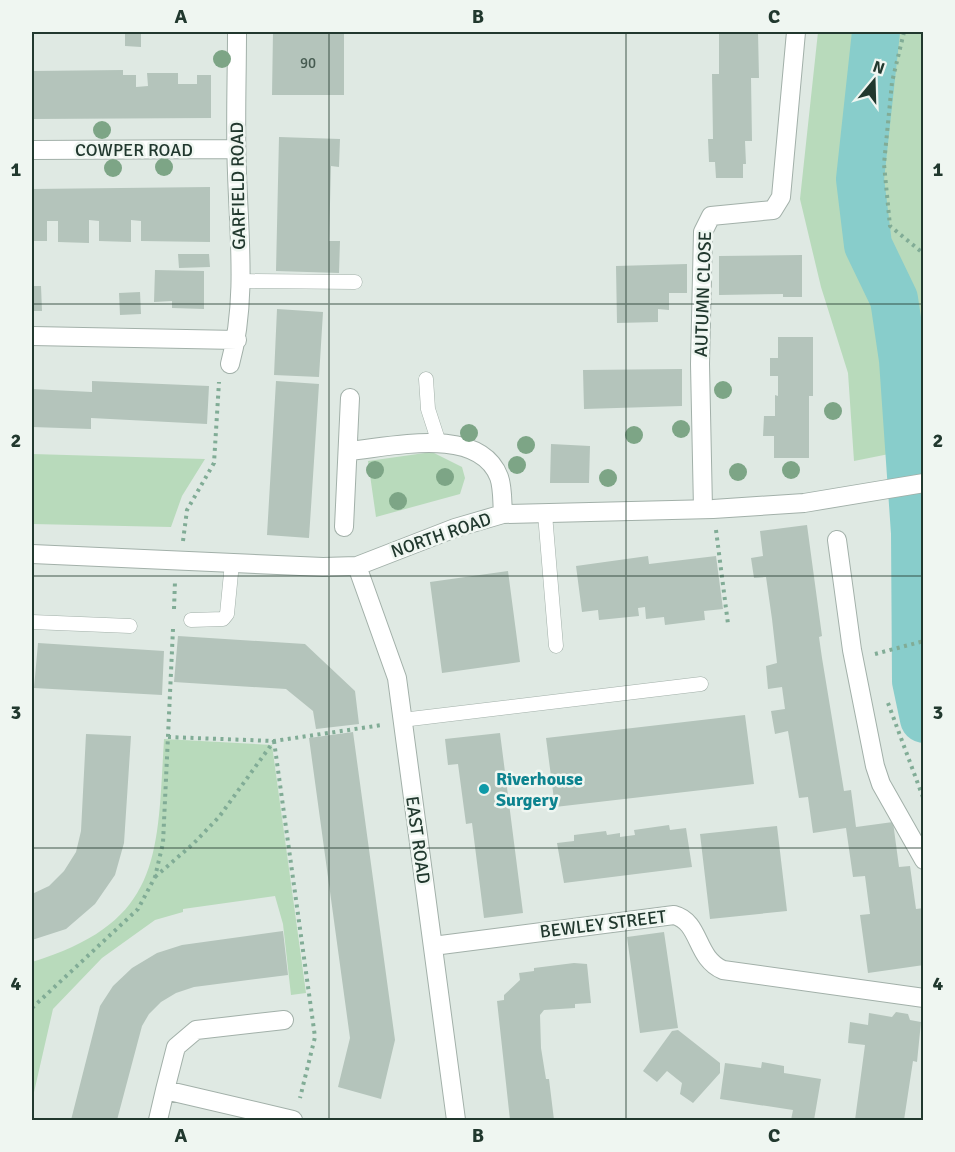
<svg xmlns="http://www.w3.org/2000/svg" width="955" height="1152" viewBox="0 0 955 1152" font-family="Signika,sans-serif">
  <rect width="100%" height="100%" fill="#dfe9e3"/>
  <path fill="#b8dabb" d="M818,32h105l1,647 -8,2 -1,-148 -6,-83 -55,11 -6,-88 -27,-86 -21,-88z
    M432,452l30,15 3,11 -5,16 -84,23 -8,-56z
    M32,454l173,5 -23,37 -11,31 -139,-3z
    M164,739l108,6 34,248 -15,2 -8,-71 -8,-28 -92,13v3l-28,8 -53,38 -49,51 -21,92v-139c130,-40 125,-105 132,-223z"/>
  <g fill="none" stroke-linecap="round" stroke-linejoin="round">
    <path stroke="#88cdcb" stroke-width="48" d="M876,32l-16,147 8,66 26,54 9,61 12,173 1,148 8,38"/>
  </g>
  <path fill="#b4c4bb" d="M125,32h16v15l-16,-1z
    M273,32h71v63h-72z
    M719,32h39l1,46h-8l1,63h-7l1,23h-3v14h-27l-1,-16h-6l-1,-23h5l-1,-65h7z
    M123,70v5h13v12l12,-1 -1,-13h31v11h19v-9h14v43l-179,1v-48z
    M279,137l61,2 -1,28 -8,-1 -2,75h11l-1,32 -63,-2z
    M210,187v55l-69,-1v-20l-10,-1v22l-32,-1v-20l-10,-1v23l-31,-1v-21h-11v20h-15v-52z
    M178,254h31l1,13 -31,1z
    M802,255v42h-19v-3l-64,1v-39z
    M687,264v29h-18v17l-11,-1v13l-41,1 -1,-57z
    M155,270l49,1v38l-32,-1v-7l-18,1z
    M32,286h9l1,25h-10z
    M140,292l1,22 -21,1 -1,-22z
    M277,309l46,3 -4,65 -45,-2z
    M778,337h35v59h-4v62h-35v-22h-11l1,-20h11v-21l3,1v-20h-8v-18h8z
    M682,369v37l-98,3 -1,-39z
    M92,381l117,5 -2,38 -116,-6v11l-59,-2v-38l60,3z
    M276,381l43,3 -10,154 -42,-3z
    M551,444l39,2 -1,37h-39z
    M807,525l15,111 -3,1 3,21 22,133 7,-1 5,37 37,-5 6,45 11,-1 6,43 8,-1v57l-56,8 -8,-58 10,-1 -5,-38 -12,1 -7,-49 -33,5 -5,-36 -9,1 -11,-67 -13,3 -4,-23 14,-2 -3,-22 -14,2 -2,-23 11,-3 -5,-44 -6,-42 -12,1 -3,-20 12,-2 -3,-25z
    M648,556l1,8 67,-8 7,53 -19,2 1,9 -40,5 -1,-8 -18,2 -1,-12 -7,1 1,8 -40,4 -1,-10 -16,2 -6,-46z
    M508,571l12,91 -78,11 -12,-91z
    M178,636l127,8 50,47 4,33 -43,5 -3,-18 -27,-22 -112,-7z
    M38,643l126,8 -2,44 -128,-7z
    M745,715l9,69 -199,23 -9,-69z
    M353,732l42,308 -14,59 -43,-12 12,-49 -41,-300z
    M500,733l23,180 -39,5 -12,-95 -6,1 -8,-60 -10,1 -3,-26z
    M86,734l45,2 -7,107 -9,32 -20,29 -29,25 -34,11v-46l17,-8 15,-15 12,-19 5,-21z
    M669,825l1,5 16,-2 6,39 -128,16 -7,-40 17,-2v-6l32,-4 1,4 13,-2v4l15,-2 -1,-5z
    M777,826l10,85 -77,8 -10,-85z
    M283,931l5,44 -94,12 -18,6 -15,9 -12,12 -7,12 -25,94h-46l29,-114 13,-20 19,-18 25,-15 25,-8z
    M664,932l14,96 -38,5 -13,-96z
    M574,963l13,1 4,39 -16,1v4l-31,2 -4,5 1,33 5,31h3l5,41h-44l-13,-119 7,-1v-5l16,-15 -1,-7 15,-2v-3z
    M896,1012l12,2 2,6 11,2 -4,40 -4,-1 -9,59h-49l10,-75 -17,-2 2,-21 18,3 1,-12 23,4z
    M678,1030l42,33v10l-27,30 -13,-9 2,-11 -15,-12 -10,11 -14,-11 29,-40z
    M762,1062l22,4v7l37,6 -7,41h-23l2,-10 -73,-11 5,-36 36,5z"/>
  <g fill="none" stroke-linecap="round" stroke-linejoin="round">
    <defs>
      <path id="service" d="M240,281l115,1
        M426,379l2,30 11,34
        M545,514l11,132
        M191,620l32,-1 4,-5 5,-51
        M32,622l98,4
        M402,720l299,-36"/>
      <path id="minor" d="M32,150l204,-1
        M32,336l205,4
        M230,364c17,-61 9,-129 7,-191 -2,-47 0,-94 0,-141
        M349,451c42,-4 130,-26 150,26 4,11 3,26 4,37
        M703,509l-3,-145 3,-132 8,-16 62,-6 8,-13 15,-165
        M344,527l6,-129
        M837,540l15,110 23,116 6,18 43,76
        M32,554l291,13 34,-1 98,-38 48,-14 210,-5 91,-6 120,-20
        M357,566l40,112 59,442
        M433,946l241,-31c27,7 21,43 49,55l201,28
        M165,1090l11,-43 20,-17 88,-10
        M158,1120l7,-30 128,30"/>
    </defs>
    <use href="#service" stroke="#a2b0a9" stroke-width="15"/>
    <use href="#minor" stroke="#a2b0a9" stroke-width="20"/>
    <path stroke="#81ac96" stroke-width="4" stroke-dasharray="3 4.5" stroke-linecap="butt" d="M904,32l-12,50 -8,82 6,62 34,28
      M716,530l12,94
      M183,541l4,-31 27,-47 5,-81
      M174,609l1,-28
      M875,654l49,-13
      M888,703l36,97
      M168,737l106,4 108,-16
      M274,741l41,296 -15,61
      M155,877l38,-33 26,-27 55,-76
      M32,1008l106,-99 17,-32 8,-34 10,-214"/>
    <use href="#service" stroke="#fff" stroke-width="14"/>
    <use href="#minor" stroke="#fff" stroke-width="18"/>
  </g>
  <g fill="#7da586">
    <circle cx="222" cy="59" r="9"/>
    <circle cx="102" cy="130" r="9"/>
    <circle cx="164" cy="167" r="9"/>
    <circle cx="113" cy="168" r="9"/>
    <circle cx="723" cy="390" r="9"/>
    <circle cx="833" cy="411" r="9"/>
    <circle cx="681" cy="429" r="9"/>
    <circle cx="469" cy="433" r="9"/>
    <circle cx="634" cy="435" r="9"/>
    <circle cx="526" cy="445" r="9"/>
    <circle cx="517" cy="465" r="9"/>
    <circle cx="375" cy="470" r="9"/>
    <circle cx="791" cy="470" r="9"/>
    <circle cx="738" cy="472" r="9"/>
    <circle cx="445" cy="477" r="9"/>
    <circle cx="608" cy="478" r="9"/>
    <circle cx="398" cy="501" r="9"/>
  </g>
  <path fill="none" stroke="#21382e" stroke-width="1.5" stroke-opacity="0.55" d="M329,32v1088M626,32v1088M32,304h892M32,576h892M32,848h892"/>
  <circle fill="#0f9aa8" stroke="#eff6f1" stroke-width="2" cx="484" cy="789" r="6"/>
  <g text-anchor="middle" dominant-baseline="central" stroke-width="5" stroke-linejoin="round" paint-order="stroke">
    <g font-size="15" fill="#465b51">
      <text x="308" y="63">90</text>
    </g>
    <g font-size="18" fill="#21382e" stroke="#eff6f1">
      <text x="134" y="150">COWPER ROAD</text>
      <text transform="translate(238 186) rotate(-91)">GARFIELD ROAD</text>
      <text transform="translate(703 294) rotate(-88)">AUTUMN CLOSE</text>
      <text transform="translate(441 535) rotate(-19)">NORTH ROAD</text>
      <text transform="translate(418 840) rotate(82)">EAST ROAD</text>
      <text transform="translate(603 924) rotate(-7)">BEWLEY STREET</text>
    </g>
    <g font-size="18" font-weight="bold" fill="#0d838f" stroke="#eff6f1" text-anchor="start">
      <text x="496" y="779">Riverhouse<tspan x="496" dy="21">Surgery</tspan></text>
    </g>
  </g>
  <rect width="955" height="1152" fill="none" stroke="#eff6f1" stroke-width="66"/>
  <g transform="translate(874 81) rotate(19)" stroke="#eff6f1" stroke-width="4.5" paint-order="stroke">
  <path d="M0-4.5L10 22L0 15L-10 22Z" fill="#21382e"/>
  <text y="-9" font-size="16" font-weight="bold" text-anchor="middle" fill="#21382e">N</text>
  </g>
  <rect x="33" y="33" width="889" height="1086" fill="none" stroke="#21382e" stroke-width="2"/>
  <g font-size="20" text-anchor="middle" font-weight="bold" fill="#21382e">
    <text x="181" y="23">A</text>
    <text x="478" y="23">B</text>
    <text x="774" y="23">C</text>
    <text x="16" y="176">1</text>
    <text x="938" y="176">1</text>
    <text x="16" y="447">2</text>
    <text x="938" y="447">2</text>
    <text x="16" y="719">3</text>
    <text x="938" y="719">3</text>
    <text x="16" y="990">4</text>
    <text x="938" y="990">4</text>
    <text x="181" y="1142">A</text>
    <text x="478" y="1142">B</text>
    <text x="774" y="1142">C</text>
  </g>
</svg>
